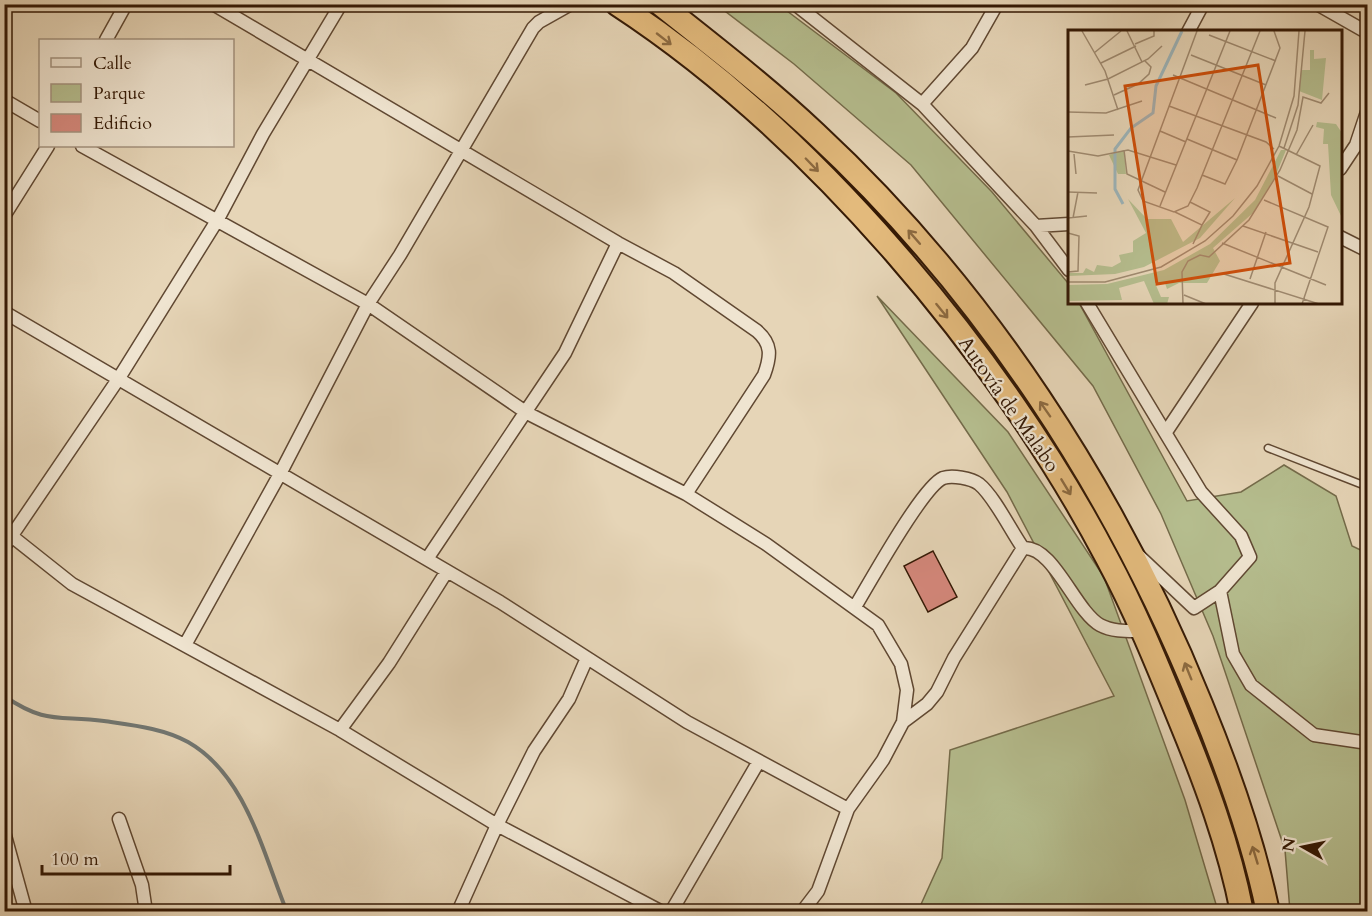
<svg xmlns="http://www.w3.org/2000/svg" width="1372" height="916" viewBox="0 0 1372 916" font-family="Cardo,serif">
  <rect width="100%" height="100%" fill="#e6d5b7"/>
  <filter id="stains"><feTurbulence type="fractalNoise" baseFrequency=".00333" numOctaves="4"/><feColorMatrix values="0 0 0 0 .2 0 0 0 0 .09 0 0 0 0 .02 0 0 0 .5 -.17"/></filter>
  <radialGradient id="worn" r=".72"><stop offset=".6" stop-color="#630" stop-opacity="0"/><stop offset="1" stop-color="#630" stop-opacity=".3"/></radialGradient>
  <path fill="#b5bd8e" stroke="#746b4a" stroke-width="1.5" d="M717,5h62l117,88 96,99 76,91 1,20h10l108,198 54,-9 43,-27 52,31 16,50 15,7 1,334 -3,24h-75l-5,-61 -72,-214 -52,-122 -68,-128 -182,-221 -117,-101z
    M877,296l131,136 96,145 81,223 33,111h-300l24,-53 8,-108 164,-54 -107,-204z"/>
  <g fill="none" stroke-linecap="round" stroke-linejoin="round">
    <path stroke="#727772" stroke-width="4" d="M4,696c43,29 54,19 100,25 27,4 59,7 84,21 58,33 75,111 99,170"/>
  </g>
  <path fill="#d5887c" stroke="#341905" stroke-width="1.5" d="M933,551l24,46 -29,15 -24,-46z"/>
  <g fill="none" stroke-linecap="round" stroke-linejoin="round">
    <defs>
      <path id="lane" d="M1268,448l95,37"/>
      <path id="street" d="M213,4l405,239
        M795,4l127,100 114,122 33,44
        M1317,4l51,29
        M1188,32l15,-28
        M106,40l20,-36
        M4,100l36,21
        M922,104l50,-56 25,-44
        M82,146l286,158 159,109 159,81 80,50 112,81 23,39 6,26 -4,32 -20,38 -35,49 -30,82 -16,21
        M1340,169l16,-24 12,-36
        M4,216l44,-70
        M1036,226l33,-2
        M1340,237l28,14
        M1087,303l114,189 40,44 9,21 -30,34 13,63 18,31 63,50 54,8
        M4,312l496,290 187,120 161,87
        M1166,432l86,-129
        M4,530l68,54 268,146 157,95 165,87
        M4,547l115,-169 99,-159 45,-85 78,-130
        M1139,556l55,52 26,-17
        M427,559l138,-206 53,-110 56,30 83,58c15,13 14,25 7,44l-78,119
        M855,607c14,-23 67,-120 88,-129 9,-3 28,0 36,6 15,12 32,47 44,64
        M185,645l96,-173 87,-168 32,-49 133,-227 6,-6 32,-18
        M903,722l24,-18 10,-12 17,-34 69,-110c30,-3 52,63 77,77 13,7 28,6 42,6
        M340,730l49,-67 58,-92
        M119,819l23,66 4,27
        M4,832l22,80
        M458,912l39,-87 37,-74 35,-52 18,-41
        M671,912l88,-151"/>
      <path id="highway" d="M617,4c194,127 383,350 490,554 28,52 50,106 72,160 26,63 50,127 63,194
        M660,4c53,42 106,83 155,129 169,157 300,358 386,571 28,68 52,136 67,208"/>
    </defs>
    <use href="#lane" stroke="#604832" stroke-width="9"/>
    <use href="#street" stroke="#604832" stroke-width="15"/>
    <use href="#highway" stroke="#341905" stroke-width="26"/>
    <use href="#lane" stroke="#efe4d0" stroke-width="6"/>
    <use href="#street" stroke="#efe4d0" stroke-width="12"/>
    <use href="#highway" stroke="#e3ba7c" stroke-width="22"/>
  </g>
  <defs><path id="oneway-shaft" d="M-6 0H5M1.5-3L5.5 0L1.5 3" fill="none" stroke-width="1.6" stroke-linecap="round" stroke-linejoin="round" transform="scale(1.5)"/></defs>
  <g stroke="#8c6a40">
    <use href="#oneway-shaft" transform="translate(664 39) rotate(38)"/>
    <use href="#oneway-shaft" transform="translate(812 165) rotate(46)"/>
    <use href="#oneway-shaft" transform="translate(914 237) rotate(-131)"/>
    <use href="#oneway-shaft" transform="translate(942 311) rotate(51)"/>
    <use href="#oneway-shaft" transform="translate(1045 409) rotate(-125)"/>
    <use href="#oneway-shaft" transform="translate(1066 487) rotate(59)"/>
    <use href="#oneway-shaft" transform="translate(1188 671) rotate(-112)"/>
    <use href="#oneway-shaft" transform="translate(1255 855) rotate(-107)"/>
  </g>
  <g text-anchor="middle" dominant-baseline="central" stroke-width="4.5" stroke-linejoin="round" paint-order="stroke">
    <g font-size="20" fill="#341905" stroke="#efe4d0">
      <text transform="translate(1009 404) rotate(55)">Autovía de Malabo</text>
    </g>
  </g>
  <g transform="translate(1068 30)">
    <rect width="274" height="274" fill="#e6d5b7"/>
    <path d="M242,20h4v9l12,-1 -4,42 -23,-9 2,-21h9zM249,92l19,2 6,9v85l-11,-23 -3,-51h-5l1,-15 -8,-2zM56,120l2,24h-8l-9,-19zM213,120h5l-11,27 -22,36 -40,35 7,13 -13,22h-28l-12,6 -2,-6h-10l6,14h8l-2,7h-13l-10,-23 -25,7 3,12 -54,1v-16l39,-1 57,-14 46,-26 45,-44zM167,168l-35,40 -56,29 -29,7 -47,2v-3h15l3,-5 8,4 3,-7 15,2 9,-5 -2,-7 14,-3v-11l13,-8 -18,-34 19,20h24l12,23z" fill="#b5bd8e"/>
    <path fill="none" stroke="#9cb5bb" stroke-width="3" d="M55,174l-8,-15v-40l16,-21 22,-15 3,-27 26,-55"/>
    <path fill="none" stroke="#9f8a70" stroke-width="1.5" d="M14,1l23,40 13,39M59,1l15,31M129,1l-59,159 5,11 31,11 14,-6 9,-18 63,-157M141,5l67,26M67,14l19,-8v-5M26,23l27,-22M123,25l75,30M33,33l35,-17M105,45l103,43M17,55l23,-6 40,-20 14,-13M46,65l24,-11 11,-10 2,-7 -6,-6M101,76l97,36 8,7M0,82l38,1 36,-12M92,101l26,11M0,107l46,-2M119,109l50,21 -12,24 -23,-9M216,118l14,-43 7,-74M56,120l3,24 38,18M0,121l30,5 30,-6 48,15M6,124l2,20M228,125l17,-30M169,130l43,-112 -6,-17M210,146l34,18M0,162l29,1M196,170l64,27 -26,77M122,172l20,10 -8,13M92,176l70,-175M107,182l27,13 -9,19M0,188l19,-2M5,188l5,-26M175,196l75,26M0,203l11,3 -1,35 -10,1M154,213l104,42M156,244l95,30M182,249l16,-47M0,252h37l56,-15 44,-26 28,-25 24,-30 22,-40 15,-50 5,-65M116,265l22,9M207,273v-20l34,-76 11,-41 -41,-20M115,274l-1,-32 6,-11 12,-6 9,2 40,-37 31,-50 17,-40 6,-33 18,6 8,-10"/>
    <path fill="#cd4f0b" fill-opacity="0.15" stroke="#cd4f0b" stroke-width="3" d="M190,35l32,198 -133,21 -32,-198z"/>
    <rect width="274" height="274" fill="none" stroke="#341905" stroke-width="3"/>
  </g>
  <rect width="1372" height="916" fill="none" stroke="#e6d5b7" stroke-width="24"/>
  <rect x="6" y="6" width="1360" height="904" fill="none" stroke="#341905" stroke-width="3"/>
  <rect x="12" y="12" width="1348" height="892" fill="none" stroke="#341905" stroke-width="1.5"/>
  <rect x="39" y="39" width="195" height="108" fill="#efe4d0" stroke="#a4937f" stroke-width="1.5"/>
  <rect x="51" y="58" width="30" height="9" fill="#efe4d0" stroke="#a4937f" stroke-width="1.5"/>
  <text x="93" y="69" font-size="18" fill="#341905">Calle</text>
  <rect x="51" y="84" width="30" height="18" fill="#b5bd8e" stroke="#a4937f" stroke-width="1.5"/>
  <text x="93" y="99" font-size="18" fill="#341905">Parque</text>
  <rect x="51" y="114" width="30" height="18" fill="#d5887c" stroke="#a4937f" stroke-width="1.5"/>
  <text x="93" y="129" font-size="18" fill="#341905">Edificio</text>
  <g transform="translate(1303 847) rotate(279)" stroke="#efe4d0" stroke-width="4.5" paint-order="stroke">
  <path d="M0-4.5L10 22L0 15L-10 22Z" fill="#341905"/>
  <text y="-9" font-size="16" font-weight="bold" text-anchor="middle" fill="#341905">N</text>
  </g>
  <path d="M42 865v9h188v-9" fill="none" stroke="#341905" stroke-width="3"/>
  <text x="51" y="865" font-size="18" fill="#341905" stroke="#efe4d0" stroke-width="4.5" paint-order="stroke">100 m</text>
  <rect width="100%" height="100%" filter="url(#stains)"/>
  <rect width="100%" height="100%" fill="url(#worn)"/>
</svg>
